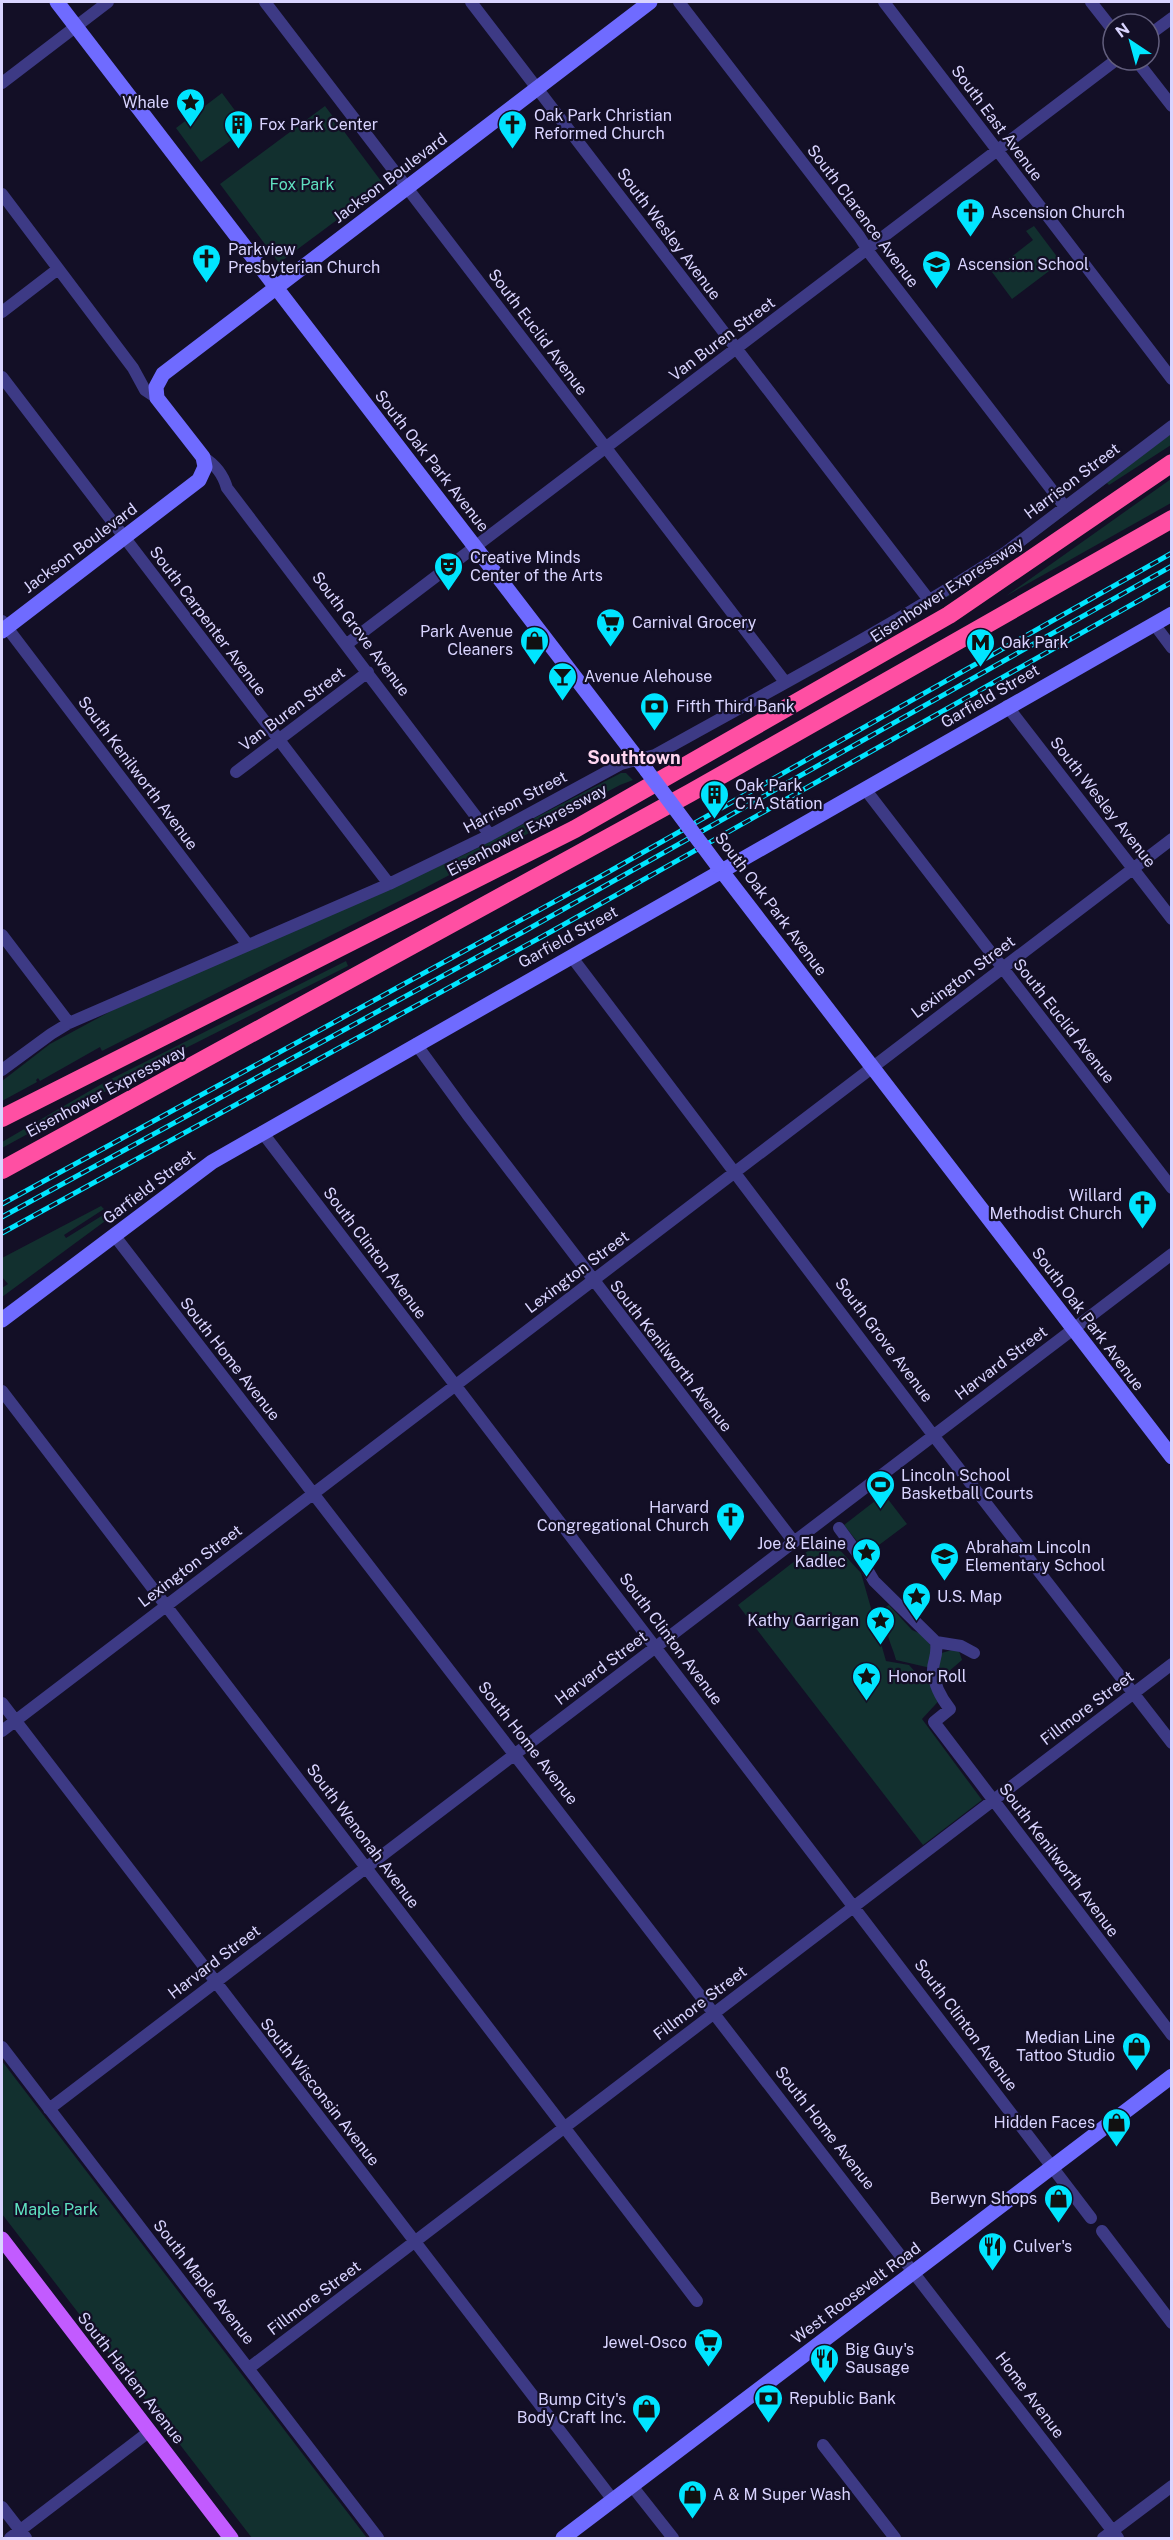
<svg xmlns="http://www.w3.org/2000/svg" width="1173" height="2540" viewBox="0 0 1173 2540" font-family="'Public Sans',sans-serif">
  <rect width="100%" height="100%" fill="#130f26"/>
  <path fill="#12302f" d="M222,93l26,35 -47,34 -25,-34z
    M325,106l59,79 -105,78 -59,-79z
    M1034,226l27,36 -49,37 -20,-27 41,-32 -7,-9z
    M1171,431v14l-62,40 -2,-2 -113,85 -50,31 -172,99 163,-95z
    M1171,479v24l-165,93z
    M621,773h5l7,7 -13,5 -197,104 -321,162 -2,-4 -60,34 -2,-3 -2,2 1,2 -35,19v-20l48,-37 63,-34 355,-157z
    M346,961l2,5 -174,88 -172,94v-6l103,-60z
    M101,1206l3,3 -40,26 2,3 42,-26 4,4 -110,81v-9l6,-4 -6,-7v-19z
    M884,1494l23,30 -40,30 -23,-29z
    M827,1536l34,37 25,88 23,4 16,18 10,-4 11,14 -24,26 60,81 -59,45 -185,-240z
    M889,1605l23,25 9,4 17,20 14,-4 7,1 3,9 -14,12 -52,-12c-2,-9 -7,-18 -8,-25 -2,-11 -1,-15 -4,-27z
    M2,2061l365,477h1h-116l-250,-324z"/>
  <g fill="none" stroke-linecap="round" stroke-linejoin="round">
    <path stroke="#3d3a85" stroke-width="12" d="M265,2l520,680
      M471,2l458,598
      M679,2l180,234 12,19 194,252
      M884,2l288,377
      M1091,2l22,28
      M1149,35l23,-17
      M1136,60l36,46
      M2,83l106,-81
      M2,194l131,174 12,22 12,8
      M2,312l56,-43
      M2,377l387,507
      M203,457c13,8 20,17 24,31l263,347
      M2,621l246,324
      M1154,624l18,24
      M347,644l769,-584
      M1007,706l165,213
      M236,772l132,-100
      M865,789l307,399
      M2,935l67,88
      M571,956l362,479 239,308
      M416,1044l51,70 327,428
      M2,1070l49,-36 18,-11 320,-139 101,-49 131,-71 34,-9c118,-66 238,-129 351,-203l166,-126
      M262,1132l829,1086
      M114,1235l1004,1303
      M2,1391l695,910
      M839,1528l19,26 16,27 62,61c2,15 -3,18 -3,28 1,15 8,28 17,39l-16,13 238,313
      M936,1642l25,4 13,7
      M2,1703l611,797
      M2,1731l1170,-892
      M2,2047l376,491
      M49,2109l1123,-855
      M1102,2231l70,92
      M249,2368l923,-704
      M823,2445l72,93
      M632,2486l41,52
      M2,2507l24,31
      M10,2538l140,-107
      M1103,2538l69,-52"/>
    <path stroke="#6f6bff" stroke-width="15" d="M57,2l590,769
      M2,631l197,-151 6,-13 -2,-10 -46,-59 -1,-11 7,-13 487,-372
      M717,865l455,592
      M2,1320l210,-158 960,-548
      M563,2538l609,-462"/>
    <path stroke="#c25bff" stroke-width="15" d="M2,2239l229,299"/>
    <path stroke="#ff4fa3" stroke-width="18" d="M2,1118l573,-289 374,-214 223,-152
      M2,1170l688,-377 482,-274"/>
    <defs>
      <path id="rail" d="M2,1204l601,-329 569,-322
        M2,1217l521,-285 649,-366
        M2,1233l552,-303 618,-348"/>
    </defs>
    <use href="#rail" stroke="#00e5ff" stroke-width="5"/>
    <use href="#rail" stroke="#130f26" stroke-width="3" stroke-dasharray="9" stroke-linecap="butt"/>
    <path stroke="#6f6bff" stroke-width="15" d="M647,771l70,94"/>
  </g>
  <defs>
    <symbol id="sight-pin" viewBox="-11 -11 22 30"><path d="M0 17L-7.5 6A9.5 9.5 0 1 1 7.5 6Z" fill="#00e5ff" stroke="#130f26"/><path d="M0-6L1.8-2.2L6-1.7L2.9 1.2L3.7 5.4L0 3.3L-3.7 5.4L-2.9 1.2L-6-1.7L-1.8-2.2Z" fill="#111"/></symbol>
    <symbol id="building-pin" viewBox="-11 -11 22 30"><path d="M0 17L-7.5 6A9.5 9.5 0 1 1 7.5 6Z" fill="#00e5ff" stroke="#130f26"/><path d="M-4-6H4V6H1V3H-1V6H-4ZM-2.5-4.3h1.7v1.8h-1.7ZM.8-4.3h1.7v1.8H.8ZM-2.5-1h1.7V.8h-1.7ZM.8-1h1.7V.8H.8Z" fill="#111"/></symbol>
    <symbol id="church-pin" viewBox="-11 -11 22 30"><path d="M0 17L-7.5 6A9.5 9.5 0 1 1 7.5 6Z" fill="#00e5ff" stroke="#130f26"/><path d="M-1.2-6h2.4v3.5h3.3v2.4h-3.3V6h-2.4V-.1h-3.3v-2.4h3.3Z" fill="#111"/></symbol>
    <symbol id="school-pin" viewBox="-11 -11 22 30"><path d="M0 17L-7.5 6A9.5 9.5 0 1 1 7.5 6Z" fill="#00e5ff" stroke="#130f26"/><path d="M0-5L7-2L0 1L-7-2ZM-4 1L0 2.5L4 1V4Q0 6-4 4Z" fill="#111"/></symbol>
    <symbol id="theatre-pin" viewBox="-11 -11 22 30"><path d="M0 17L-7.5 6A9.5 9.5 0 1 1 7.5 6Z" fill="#00e5ff" stroke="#130f26"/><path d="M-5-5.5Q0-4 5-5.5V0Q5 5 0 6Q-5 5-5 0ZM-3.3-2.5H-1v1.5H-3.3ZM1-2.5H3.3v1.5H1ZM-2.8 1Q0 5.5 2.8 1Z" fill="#111"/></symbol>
    <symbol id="supermarket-pin" viewBox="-11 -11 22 30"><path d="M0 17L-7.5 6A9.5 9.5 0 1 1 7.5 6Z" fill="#00e5ff" stroke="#130f26"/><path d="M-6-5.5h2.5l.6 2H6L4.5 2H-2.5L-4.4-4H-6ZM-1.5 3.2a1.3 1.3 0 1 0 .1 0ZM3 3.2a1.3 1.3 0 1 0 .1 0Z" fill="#111"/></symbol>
    <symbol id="shop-pin" viewBox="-11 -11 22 30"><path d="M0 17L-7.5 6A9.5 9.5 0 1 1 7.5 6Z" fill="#00e5ff" stroke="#130f26"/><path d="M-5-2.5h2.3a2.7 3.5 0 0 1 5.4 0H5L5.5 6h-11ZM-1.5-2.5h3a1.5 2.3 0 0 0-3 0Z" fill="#111"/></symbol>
    <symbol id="metro-pin" viewBox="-11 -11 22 30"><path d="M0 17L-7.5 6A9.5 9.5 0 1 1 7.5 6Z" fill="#00e5ff" stroke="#130f26"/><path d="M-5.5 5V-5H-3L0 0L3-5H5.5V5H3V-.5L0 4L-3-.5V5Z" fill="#111"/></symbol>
    <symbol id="bar-pin" viewBox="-11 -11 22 30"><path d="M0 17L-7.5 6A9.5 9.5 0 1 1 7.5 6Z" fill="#00e5ff" stroke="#130f26"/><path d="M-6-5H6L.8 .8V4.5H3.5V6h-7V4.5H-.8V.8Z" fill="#111"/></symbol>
    <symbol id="bank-pin" viewBox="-11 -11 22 30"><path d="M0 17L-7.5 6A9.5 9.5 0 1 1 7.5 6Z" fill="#00e5ff" stroke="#130f26"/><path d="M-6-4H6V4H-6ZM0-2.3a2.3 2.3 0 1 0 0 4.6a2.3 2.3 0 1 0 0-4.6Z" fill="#111"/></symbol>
    <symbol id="stadium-pin" viewBox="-11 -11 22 30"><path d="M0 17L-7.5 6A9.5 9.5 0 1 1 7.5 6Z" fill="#00e5ff" stroke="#130f26"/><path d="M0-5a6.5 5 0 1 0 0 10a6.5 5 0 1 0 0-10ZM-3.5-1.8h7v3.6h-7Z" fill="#111"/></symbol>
    <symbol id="restaurant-pin" viewBox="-11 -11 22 30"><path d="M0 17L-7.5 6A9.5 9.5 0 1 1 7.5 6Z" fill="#00e5ff" stroke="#130f26"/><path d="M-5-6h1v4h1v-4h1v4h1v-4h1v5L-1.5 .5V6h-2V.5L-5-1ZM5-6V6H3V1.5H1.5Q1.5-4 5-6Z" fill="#111"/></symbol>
  </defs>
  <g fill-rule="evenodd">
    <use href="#sight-pin" x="174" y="86" width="33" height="45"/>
    <use href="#building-pin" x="222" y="108" width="33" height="45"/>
    <use href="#church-pin" x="496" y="108" width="33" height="45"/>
    <use href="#church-pin" x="954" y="196" width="33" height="45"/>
    <use href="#church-pin" x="190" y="242" width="33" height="45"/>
    <use href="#school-pin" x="920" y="248" width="33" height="45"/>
    <use href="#theatre-pin" x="432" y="550" width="33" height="45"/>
    <use href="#supermarket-pin" x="594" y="606" width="33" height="45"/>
    <use href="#shop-pin" x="518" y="624" width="33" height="45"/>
    <use href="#metro-pin" x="964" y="626" width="33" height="45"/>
    <use href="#bar-pin" x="546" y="660" width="33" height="45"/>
    <use href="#bank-pin" x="638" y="690" width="33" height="45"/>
    <use href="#building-pin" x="698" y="778" width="33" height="45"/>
    <use href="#church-pin" x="1126" y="1188" width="33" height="45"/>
    <use href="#stadium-pin" x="864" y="1468" width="33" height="45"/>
    <use href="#church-pin" x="714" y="1500" width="33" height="45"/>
    <use href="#sight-pin" x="850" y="1536" width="33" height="45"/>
    <use href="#school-pin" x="928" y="1540" width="33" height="45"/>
    <use href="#sight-pin" x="900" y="1580" width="33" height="45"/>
    <use href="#sight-pin" x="864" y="1604" width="33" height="45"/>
    <use href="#sight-pin" x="850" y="1660" width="33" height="45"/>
    <use href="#shop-pin" x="1120" y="2030" width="33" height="45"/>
    <use href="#shop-pin" x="1100" y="2106" width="33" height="45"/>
    <use href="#shop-pin" x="1042" y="2182" width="33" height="45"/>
    <use href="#restaurant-pin" x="976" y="2230" width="33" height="45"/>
    <use href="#supermarket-pin" x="692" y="2326" width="33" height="45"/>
    <use href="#restaurant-pin" x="808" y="2342" width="33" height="45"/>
    <use href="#bank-pin" x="752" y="2382" width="33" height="45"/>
    <use href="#shop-pin" x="630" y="2392" width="33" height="45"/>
    <use href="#shop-pin" x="676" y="2478" width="33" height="45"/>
  </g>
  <g text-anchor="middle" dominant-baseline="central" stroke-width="4.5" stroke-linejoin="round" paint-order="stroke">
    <g font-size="16" fill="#d9d4ff" stroke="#130f26" text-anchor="start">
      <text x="169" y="102" text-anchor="end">Whale</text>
      <text x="534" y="115">Oak Park Christian<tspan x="534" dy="18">Reformed Church</tspan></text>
      <text x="259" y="124">Fox Park Center</text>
      <text x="991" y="212">Ascension Church</text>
      <text x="228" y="249">Parkview<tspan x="228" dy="18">Presbyterian Church</tspan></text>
      <text x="957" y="264">Ascension School</text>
      <text x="470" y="557">Creative Minds<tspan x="470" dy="18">Center of the Arts</tspan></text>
      <text x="632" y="622">Carnival Grocery</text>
      <text x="513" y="631" text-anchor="end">Park Avenue<tspan x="513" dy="18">Cleaners</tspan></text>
      <text x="1001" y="642">Oak Park</text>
      <text x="584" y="676">Avenue Alehouse</text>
      <text x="676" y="706">Fifth Third Bank</text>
      <text x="735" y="785">Oak Park<tspan x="735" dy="18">CTA Station</tspan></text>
      <text x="1122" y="1195" text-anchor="end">Willard<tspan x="1122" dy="18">Methodist Church</tspan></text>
      <text x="901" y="1475">Lincoln School<tspan x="901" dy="18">Basketball Courts</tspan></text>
      <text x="709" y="1507" text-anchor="end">Harvard<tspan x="709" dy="18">Congregational Church</tspan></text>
      <text x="846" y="1543" text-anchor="end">Joe &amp; Elaine<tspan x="846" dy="18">Kadlec</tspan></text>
      <text x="965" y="1547">Abraham Lincoln<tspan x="965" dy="18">Elementary School</tspan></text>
      <text x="937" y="1596">U.S. Map</text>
      <text x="859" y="1620" text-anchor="end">Kathy Garrigan</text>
      <text x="888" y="1676">Honor Roll</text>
      <text x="1115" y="2037" text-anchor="end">Median Line<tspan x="1115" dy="18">Tattoo Studio</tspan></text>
      <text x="1095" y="2122" text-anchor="end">Hidden Faces</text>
      <text x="1037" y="2198" text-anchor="end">Berwyn Shops</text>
      <text x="1013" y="2246">Culver's</text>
      <text x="687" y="2342" text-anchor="end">Jewel-Osco</text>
      <text x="845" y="2349">Big Guy's<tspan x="845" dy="18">Sausage</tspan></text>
      <text x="789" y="2398">Republic Bank</text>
      <text x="626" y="2399" text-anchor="end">Bump City's<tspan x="626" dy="18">Body Craft Inc.</tspan></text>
      <text x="713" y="2494">A &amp; M Super Wash</text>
    </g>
    <g font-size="16" fill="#d9d4ff" stroke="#130f26">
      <text transform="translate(997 123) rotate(53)">South East Avenue</text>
      <text transform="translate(390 178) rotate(-37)">Jackson Boulevard</text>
      <text transform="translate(863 216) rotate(53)">South Clarence Avenue</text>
      <text transform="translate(669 234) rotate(53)">South Wesley Avenue</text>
      <text transform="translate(538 332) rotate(53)">South Euclid Avenue</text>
      <text transform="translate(722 339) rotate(-37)">Van Buren Street</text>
      <text transform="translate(432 461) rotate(52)">South Oak Park Avenue</text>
      <text transform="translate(1072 481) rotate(-37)">Harrison Street</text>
      <text transform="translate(80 548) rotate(-37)">Jackson Boulevard</text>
      <text transform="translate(947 590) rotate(-33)">Eisenhower Expressway</text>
      <text transform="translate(208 621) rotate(53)">South Carpenter Avenue</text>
      <text transform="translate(361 634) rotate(53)">South Grove Avenue</text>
      <text transform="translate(990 696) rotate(-30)">Garfield Street</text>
      <text transform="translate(292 709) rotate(-37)">Van Buren Street</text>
      <text transform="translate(138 773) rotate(53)">South Kenilworth Avenue</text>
      <text transform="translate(515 802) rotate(-28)">Harrison Street</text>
      <text transform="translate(1103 802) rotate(52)">South Wesley Avenue</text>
      <text transform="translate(527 830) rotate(-28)">Eisenhower Expressway</text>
      <text transform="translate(771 904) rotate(53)">South Oak Park Avenue</text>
      <text transform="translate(568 937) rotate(-29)">Garfield Street</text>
      <text transform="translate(963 977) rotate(-37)">Lexington Street</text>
      <text transform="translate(1064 1021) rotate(52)">South Euclid Avenue</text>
      <text transform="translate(106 1091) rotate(-28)">Eisenhower Expressway</text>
      <text transform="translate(149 1187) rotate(-37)">Garfield Street</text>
      <text transform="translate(375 1253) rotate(53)">South Clinton Avenue</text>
      <text transform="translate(577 1272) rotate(-37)">Lexington Street</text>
      <text transform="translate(1088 1319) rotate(53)">South Oak Park Avenue</text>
      <text transform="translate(884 1340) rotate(53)">South Grove Avenue</text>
      <text transform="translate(671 1356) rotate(52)">South Kenilworth Avenue</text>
      <text transform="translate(230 1359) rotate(52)">South Home Avenue</text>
      <text transform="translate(1001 1363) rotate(-37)">Harvard Street</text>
      <text transform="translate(190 1566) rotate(-37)">Lexington Street</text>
      <text transform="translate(671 1639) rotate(53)">South Clinton Avenue</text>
      <text transform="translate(601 1668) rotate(-37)">Harvard Street</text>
      <text transform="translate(1087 1708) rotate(-37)">Fillmore Street</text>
      <text transform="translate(528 1743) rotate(52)">South Home Avenue</text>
      <text transform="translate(363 1836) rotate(53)">South Wenonah Avenue</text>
      <text transform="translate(1059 1860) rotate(53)">South Kenilworth Avenue</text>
      <text transform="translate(214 1962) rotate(-37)">Harvard Street</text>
      <text transform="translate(700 2003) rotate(-37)">Fillmore Street</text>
      <text transform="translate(966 2025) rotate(53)">South Clinton Avenue</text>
      <text transform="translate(320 2092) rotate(52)">South Wisconsin Avenue</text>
      <text transform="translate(825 2128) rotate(52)">South Home Avenue</text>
      <text transform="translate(204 2282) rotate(52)">South Maple Avenue</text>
      <text transform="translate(856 2293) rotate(-37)">West Roosevelt Road</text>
      <text transform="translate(314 2298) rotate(-37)">Fillmore Street</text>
      <text transform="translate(131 2378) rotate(52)">South Harlem Avenue</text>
      <text transform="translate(1030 2395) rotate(53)">Home Avenue</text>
    </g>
    <g font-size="16" fill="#5fe0c0" stroke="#130f26">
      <text x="302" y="184">Fox Park</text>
      <text x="56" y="2209">Maple Park</text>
    </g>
    <g font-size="18" font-weight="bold" fill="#ffd6f0" stroke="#130f26">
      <text x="634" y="757">Southtown</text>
    </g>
  </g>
  <rect width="1173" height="2540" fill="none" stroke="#d9d4ff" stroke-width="6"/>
  <g transform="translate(1131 42) rotate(324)"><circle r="28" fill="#130f26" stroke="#625e7d" stroke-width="1.5"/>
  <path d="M0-4.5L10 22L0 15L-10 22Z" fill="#00e5ff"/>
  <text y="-9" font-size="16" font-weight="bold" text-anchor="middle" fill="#d9d4ff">N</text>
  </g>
</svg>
